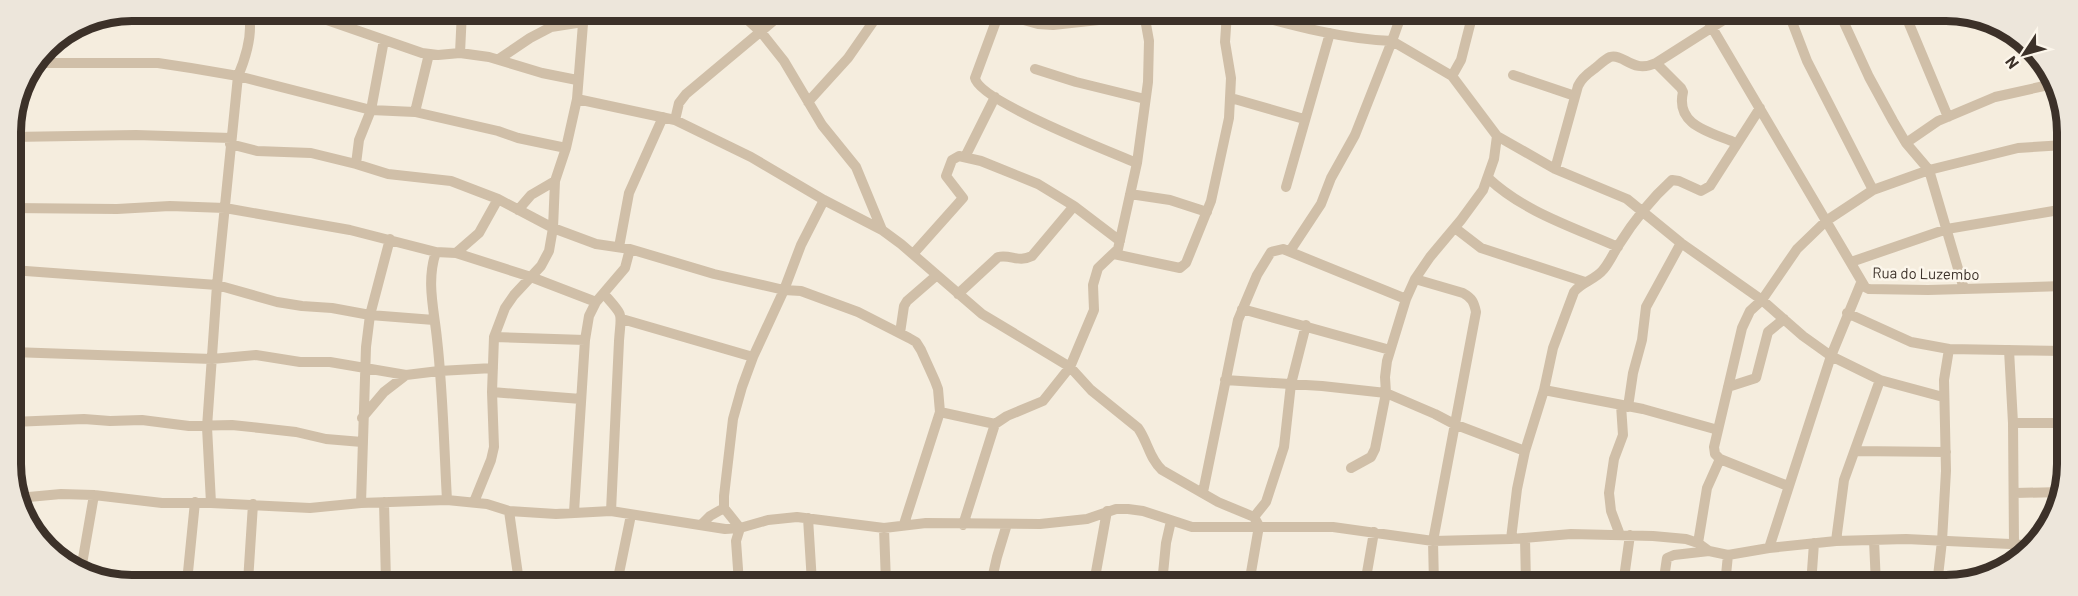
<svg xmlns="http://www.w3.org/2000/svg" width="2078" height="596" viewBox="0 0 2078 596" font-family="Barlow,sans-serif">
  <rect width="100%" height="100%" fill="#f5edde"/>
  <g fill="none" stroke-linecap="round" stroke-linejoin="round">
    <path stroke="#d0bfa8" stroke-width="10" d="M301,11l121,42 16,2 22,-2 29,4 53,16 35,7
      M739,12l22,20 23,29 38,64 34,42 26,63
      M996,12l42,12 15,1 91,-10
      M999,13l-24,65c4,23 136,74 162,85
      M1248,13c47,13 95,26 144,28l10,-28
      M1704,14l161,273 4,2 59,1 136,-4
      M1789,14l18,47 66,129
      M1840,14l29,63 24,44 13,22 23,27 35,119
      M1905,14l43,103
      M460,53l2,-42
      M499,59l31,-21 21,-11 32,-5
      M35,63h123l33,5 47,8 133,34 44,2 83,19 20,7 48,10
      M1656,63l25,25 2,4c-8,34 28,40 53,51
      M1035,69l41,13 69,17
      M1513,75l62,21
      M1452,76l9,-16 12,-47
      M1231,98l73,21
      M577,99l98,21 76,37 73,43 58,30 19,14 81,70 88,53 21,23 47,38c10,14 11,30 24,42l56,32 36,15 5,9 -10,58
      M808,102l40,-44 32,-46
      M415,112l14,-58
      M675,120l4,-17 7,-9 98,-82
      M11,137l125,-2 95,3
      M1906,143l32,-22 57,-24 58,-13
      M230,144l27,7 54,2 45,11 32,10 63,7 47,18 55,29 43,16 34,5 84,25 70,16 17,1 57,21 51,26 7,4 5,8 14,31 3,8 2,23 -36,112
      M965,157l30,-60
      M356,164l3,-24 12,-30 13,-70
      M1555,169l23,-83c3,-7 9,-12 16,-17 4,-3 11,-10 16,-12 14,-4 22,17 46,6l77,-49
      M1488,178c36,34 85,49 130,69
      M1286,187l44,-154
      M1130,194l40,6 37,12
      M11,208l106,1 53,-3 55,2 125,22 86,22 20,1 75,24 65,25
      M518,210l13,-15 24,-14
      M1455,228l26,20 104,34
      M619,247l10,-54 34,-76
      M1290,251l31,-47 10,-26 24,-43 37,-94 60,35 45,60 58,33 72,30 54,44 81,57 41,36 28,20 49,24 63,17
      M436,252c-10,29 -2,57 1,87 6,53 7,108 10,161
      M456,253l23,-20 19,-34
      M913,254l50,-56 -17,-22 6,-16 7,-4 22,5 57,23 36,22 46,35
      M1114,254l66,14 6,-5 25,-62 18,-83 2,-40 -6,-36 2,-29
      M1851,262l96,-33 118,-20
      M12,270l205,15 60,17 25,4 30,2 38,7 64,5
      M1415,279l48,14c9,5 11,9 13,19l-43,229 1,43
      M604,294c21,24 17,17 15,47l-8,170
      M958,294l40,-37c13,-3 20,6 34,-1l42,-50
      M1242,309l148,41
      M1847,313l64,29 38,7 -5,31 2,91 -4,70 -5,44
      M622,319l131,38
      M900,333l4,-27 3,-5 30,-26
      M494,337l91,3
      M1949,349l115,2
      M2009,350l4,73 1,121
      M12,352l200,7 44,-4 44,7h30l76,13 33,-4 54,-3
      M1225,380l97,6 64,7 49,21 19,10 71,27 -8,38 -6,50
      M1728,387l28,-9 12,-46 16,-13
      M1544,390l99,19 75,21
      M492,392l89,7
      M1628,407l5,-34 9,-33 4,-33 35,-64
      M940,412l55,12
      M362,418l22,-26 22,-17
      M12,422l72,-3 26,2 32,-1 47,6 43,-1 28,3 36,4 30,7 36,3
      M2013,423h51
      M1525,451l19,-61 9,-42 21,-56c7,-10 21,-12 29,-22 6,-7 10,-16 15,-24 15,-24 33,-47 54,-66l7,1 22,10 9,-5 50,-78
      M1855,451l91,1
      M1351,468l20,-11 4,-8 11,-56 -1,-16 2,-16 19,-62 9,-20 15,-22 31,-37 22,-30 11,-31 3,-23
      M1788,486l-68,-27 -5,-5 -1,-7 28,-119 8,-17 12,-11 35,-51 29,-28 47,-31 56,-20 89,-22 47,-3
      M1203,492l35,-172 19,-45 14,-23 12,-3 123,50
      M2015,493l48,-1
      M18,498l43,-4 33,1 68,8h49l99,5 51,-5 86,-3 40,4 22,7 47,3 55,-3 114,18 15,-1 28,-8 29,-3 87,11 42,-5 114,1 47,-5 29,-10h12l15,2 49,16h141l100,14 78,-2 60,-5 82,2 33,3 12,4 11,8 19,4 41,-7 67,-7 70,-2 125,6
      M384,502l2,80
      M474,502l17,-42 3,-13 -2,-55 2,-55 11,-29 9,-13 27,-29 8,-15 4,-23 2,-47 11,-33 11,-49 7,-88
      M211,503l-4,-76 10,-142 21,-209c8,-19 16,-44 10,-65
      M361,503l5,-156 4,-32 20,-76
      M509,511l10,71
      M574,512l11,-172 4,-24 7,-14 29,-34 5,-19
      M1254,517l12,-15 18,-55 7,-63 15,-59
      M808,518l4,65
      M702,524l8,-8 14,-8
      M963,525l32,-101 12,-8 36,-15 27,-34 24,-57 -1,-25 5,-17 20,-19 19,-86 11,-81 1,-41 -5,-28
      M884,528l2,55
      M1620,535l-9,-24 -2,-18 5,-34 9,-24 -2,-30
      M1525,538l1,46
      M1874,540l2,45
      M1836,541l8,-61 36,-100
      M1698,543l9,-55 13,-29
      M1769,548l62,-192 30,-73
      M81,570l13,-75
      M187,582l8,-80
      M248,582l5,-78
      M617,583l14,-68
      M739,583l-3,-42 4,-13 -16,-20v-12l9,-77 9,-32 11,-30 31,-67 17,-45 23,-45
      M991,583l6,-26 10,-33
      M1094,583l13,-72
      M1162,584l4,-41 5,-22
      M1365,584l9,-52
      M1623,585l7,-50
      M1663,585l4,-27 7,-3 35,-4
      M1725,585l3,-30
      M1811,585l3,-42"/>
  </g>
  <g text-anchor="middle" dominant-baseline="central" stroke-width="5" stroke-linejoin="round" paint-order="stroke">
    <g font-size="15" fill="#3c3129" stroke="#fcf6eb">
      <text transform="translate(1926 273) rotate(1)">Rua do Luzembo</text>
    </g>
  </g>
  <path d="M0 0H2078V596H0ZM132 21H1946A111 111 0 0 1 2057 132V464A111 111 0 0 1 1946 575H132A111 111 0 0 1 21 464V132A111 111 0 0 1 132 21Z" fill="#ede6db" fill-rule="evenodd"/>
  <path fill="none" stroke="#3c3129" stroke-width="8" d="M132 21H1946A111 111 0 0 1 2057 132V464A111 111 0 0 1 1946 575H132A111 111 0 0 1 21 464V132A111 111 0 0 1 132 21Z"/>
  <g transform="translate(2024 54) rotate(234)" stroke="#fcf6eb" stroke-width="4.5" paint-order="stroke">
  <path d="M0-4.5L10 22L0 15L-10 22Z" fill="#3c3129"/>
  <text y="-9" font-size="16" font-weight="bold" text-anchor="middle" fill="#3c3129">N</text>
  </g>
</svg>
